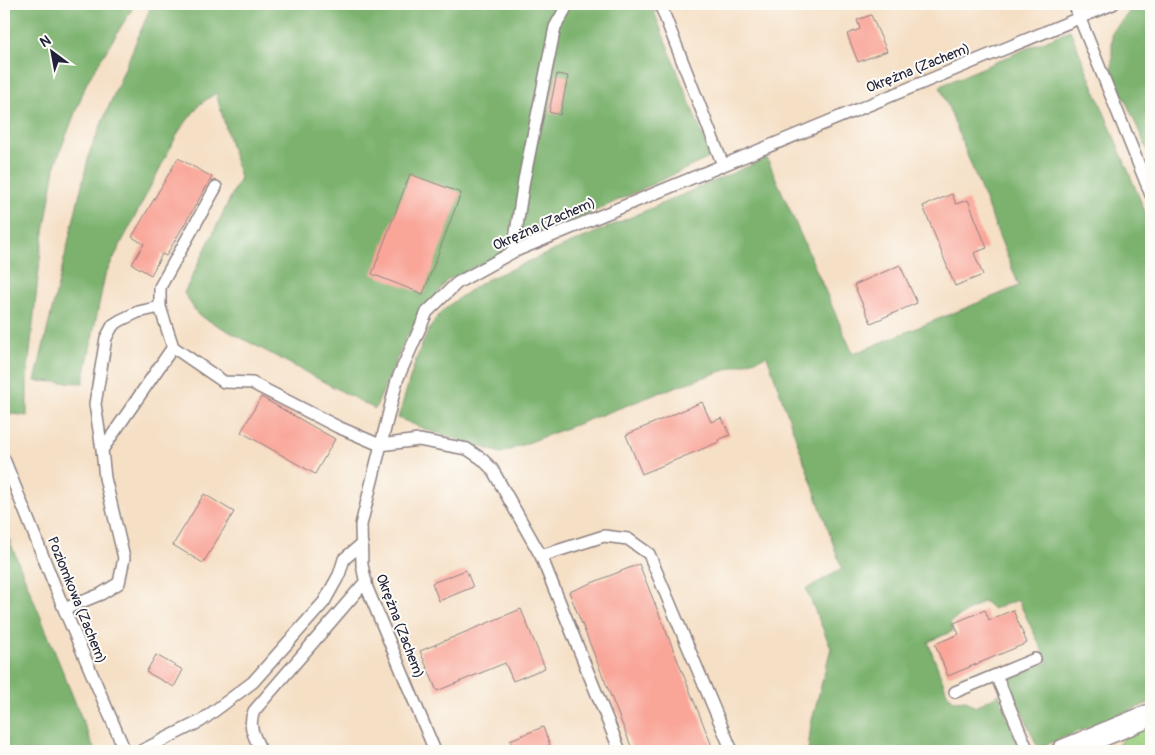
<svg xmlns="http://www.w3.org/2000/svg" width="1155" height="755" viewBox="0 0 1155 755" font-family="Pangolin,sans-serif">
  <rect width="100%" height="100%" fill="#fdfcf7"/>
  <filter id="ink" filterUnits="userSpaceOnUse"><feTurbulence type="fractalNoise" baseFrequency=".02" numOctaves="2"/><feDisplacementMap in="SourceGraphic" scale="10" xChannelSelector="R" yChannelSelector="G"/><feConvolveMatrix kernelMatrix="1 2 1 2 8 2 1 2 1" color-interpolation-filters="sRGB"/></filter>
  <filter id="wash" filterUnits="userSpaceOnUse"><feTurbulence type="fractalNoise" baseFrequency=".0096" numOctaves="4" result="noise"/><feDisplacementMap in="SourceGraphic" scale="20" xChannelSelector="R" yChannelSelector="G"/><feGaussianBlur stdDeviation="1.12" result="paint"/><feColorMatrix in="noise" values="0 0 0 0 0 0 0 0 0 0 0 0 0 0 0 0 0 1.4 0 .05"/><feComposite in="paint" operator="in"/></filter>
  <g filter="url(#wash)">
    <rect width="100%" height="100%" fill="#f5dfc5"/>
    <path fill="#9bcf80" stroke="#5e785e" d="M1151,724v27h-39l17,-18z"/>
    <path fill="#7cb26e" stroke="#4f6a54" d="M4,4h131l-48,78 -31,80 -15,88 -14,130v36l-20,-3 -3,-7z
      M152,4h499l60,153 -264,123 -41,58 -31,71 -177,-94 -14,-22 56,-115 -24,-85 -16,11 -21,27 -74,144 -22,108 -48,-2 55,-230z
      M1149,4h2v154l-39,-88v-38l18,-21z
      M1070,30l81,196v476l-113,46 -30,-68 40,-18 -30,-62 -25,9 -9,-8 -34,21 3,9 -25,11 20,53 7,6 11,-1 9,7 24,-13 21,57h-212l3,-27 20,-76 -25,-59 36,-20 -75,-213 -92,31 -174,66 -74,-23 -29,-12c10,-31 19,-71 37,-98 10,-15 36,-30 51,-40l281,-122 86,196 166,-68 -79,-200z
      M4,527l91,224h-91z"/>
    <g id="blocks">
      <path fill="#f9a699" d="M871,15l16,36 -29,11 -11,-28 13,-5 -3,-9z
        M557,74l11,2 -8,39 -11,-3z
        M178,158l34,19 -46,79 -4,-2 -11,21 -19,-11 12,-20 -12,-7z
        M410,174l51,19 -38,101 -51,-20z
        M952,194l4,10 12,-4 19,48 -13,5 9,22 -28,11 -32,-80z
        M900,265l17,38 -46,20 -17,-38z
        M261,397l74,42 -20,35 -74,-42z
        M702,402l9,20 11,-4 8,17 -12,5 1,2 -77,32 -16,-39z
        M204,494l30,18 -31,51 -30,-18z
        M639,564l75,187h-81l-64,-159z
        M466,570l7,17 -34,14 -7,-18z
        M521,609l24,59 -32,13 -8,-18 -68,28 -17,-40z
        M985,610l4,10 24,-10 14,33 -79,33 -13,-32 24,-10 -5,-11z
        M156,655l27,15 -9,17 -28,-15z
        M543,727l7,18 -16,6h-20l-4,-11z
        M239,746l2,5h-15z"/>
    </g>
  </g>
  <g filter="url(#ink)">
    <use href="#blocks" fill-opacity="0" stroke="#8c8080" stroke-width="1"/>
    <g fill="none" stroke-linecap="round" stroke-linejoin="round">
      <defs>
        <path id="lane" d="M660,4l63,161
          M1074,4l77,191
          M216,187l-56,100v20l13,40 51,35 28,1 86,44 42,18 39,-5 48,9 15,10 10,10 49,87 79,195
          M513,252l11,-72 31,-153 13,-23
          M102,450l-7,-46 11,-66 7,-13 8,-5 17,-8 22,-5
          M4,459l60,150 61,142
          M541,556l63,-20 24,3 21,15 83,197
          M64,609l37,-15 18,-11 5,-25 -19,-80 -3,-28 71,-103
          M996,675l39,-16
          M955,692l41,-17 32,76
          M141,751l60,-30 52,-39 71,-80 15,-27 5,-16 18,-15
          M261,751c-6,-14 -14,-24 -7,-40l112,-130
          M435,751l-68,-163 -5,-23 -1,-40 36,-145 30,-68 30,-29 56,-31 600,-248"/>
        <path id="street" d="M1063,751l88,-36"/>
      </defs>
      <use href="#lane" stroke="#8c8080" stroke-width="14"/>
      <use href="#street" stroke="#8c8080" stroke-width="25"/>
      <use href="#lane" stroke="#fff" stroke-width="11"/>
      <use href="#street" stroke="#fff" stroke-width="22"/>
    </g>
  </g>
  <g text-anchor="middle" dominant-baseline="central" stroke-width="4" stroke-linejoin="round" paint-order="stroke">
    <g font-size="14" fill="#22223b" stroke="#fdfcf7">
      <text transform="translate(918 68) rotate(-22)">Okrężna (Zachem)</text>
      <text transform="translate(544 224) rotate(-24)">Okrężna (Zachem)</text>
      <text transform="translate(77 600) rotate(68)">Poziomkowa (Zachem)</text>
      <text transform="translate(400 626) rotate(69)">Okrężna (Zachem)</text>
    </g>
  </g>
  <rect width="1155" height="755" fill="none" stroke="#fdfcf7" stroke-width="20"/>
  <g transform="translate(52 52) rotate(328)" stroke="#fdfcf7" stroke-width="4" paint-order="stroke">
  <path d="M0-4L9 19L0 12L-9 19Z" fill="#22223b"/>
  <text y="-8" font-size="14" font-weight="bold" text-anchor="middle" fill="#22223b">N</text>
  </g>
</svg>
